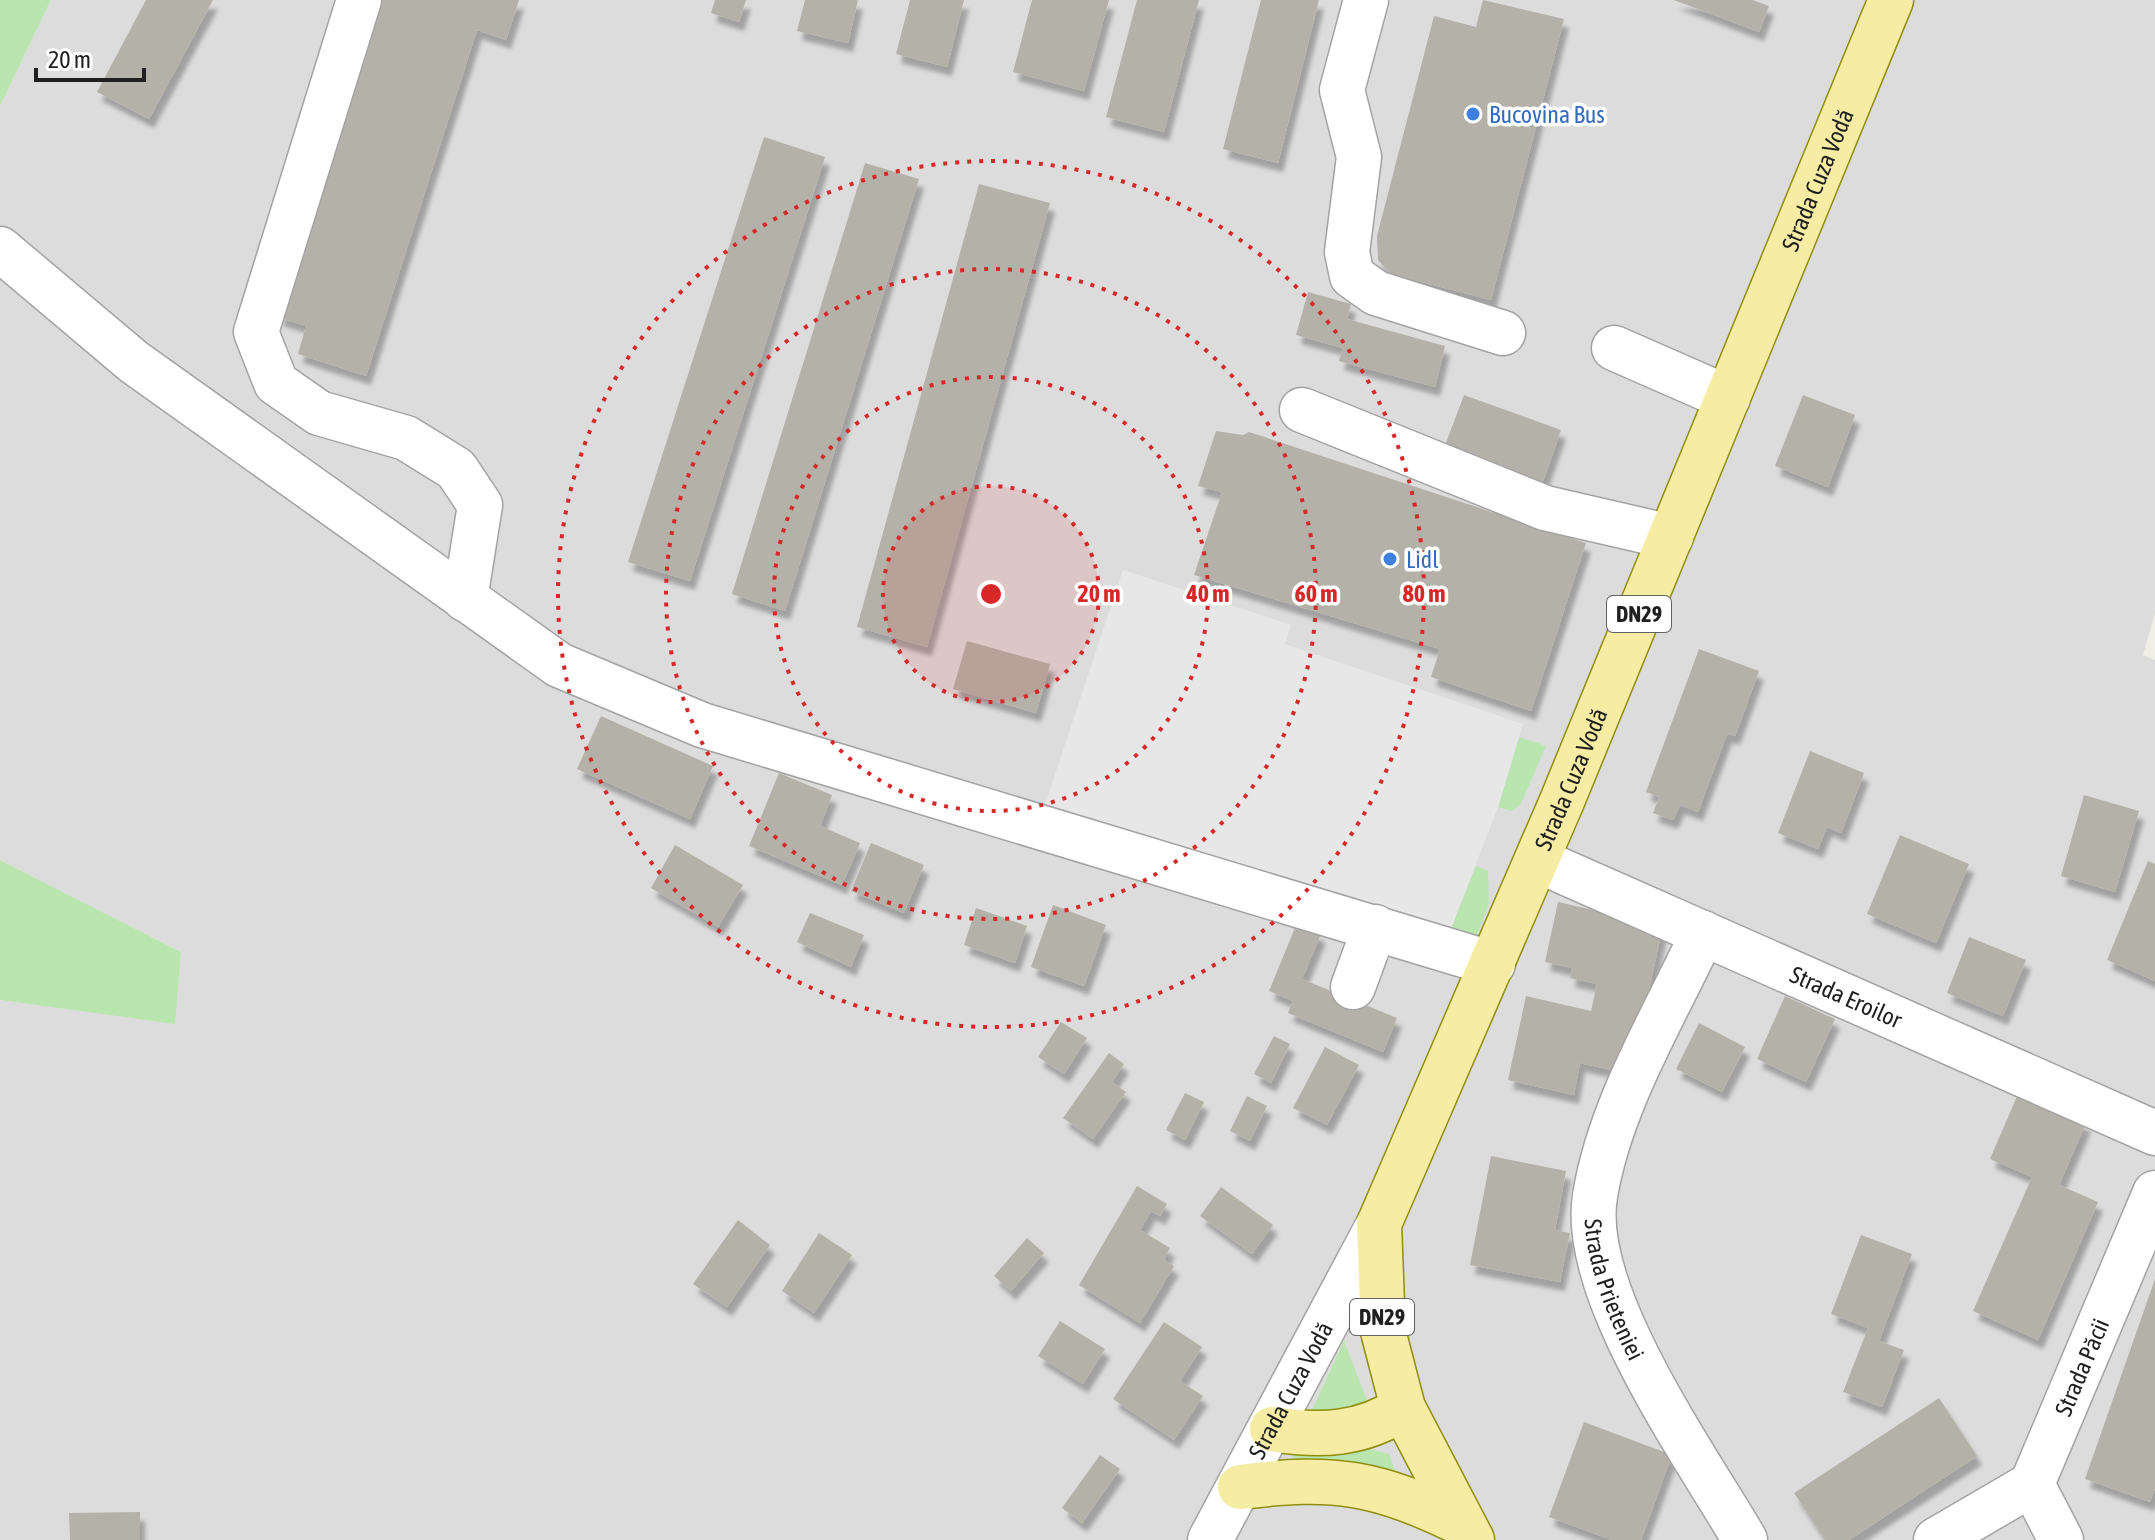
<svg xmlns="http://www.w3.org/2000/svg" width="2155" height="1540" viewBox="0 0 2155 1540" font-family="'Asap Condensed',sans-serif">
  <defs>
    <filter id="shadow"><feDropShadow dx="5" dy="9" stdDeviation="2" flood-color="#0004"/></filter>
  </defs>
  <rect width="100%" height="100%" fill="#efefe6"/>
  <path fill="#dddcdc" d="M51,0h2104v613l-12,42 12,5v880h-2155v-540l174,23 7,-71 -181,-92v-754z"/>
  <path fill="#b9e6af" d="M0,0h51l-51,106z
    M1519,737l27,9 -25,58 -10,7 -13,-4z
    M0,860l181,92 -6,72 -175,-24z
    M1476,866l12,5 1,32 -20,54 -26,-8z
    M1344,1341l28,72 -62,1z
    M1359,1446l30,8 9,25 -109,-16 8,-13z"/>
  <path fill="#e7e7e7" d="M1123,570l168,55 -6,19 238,80 -25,83 -55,142 -400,-138z"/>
  <path fill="#b4b2a8" filter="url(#shadow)" d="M146,0h67l-64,119 -52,-27z
    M380,0h139l-13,40 -29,-10 -111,346 -68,-22 8,-28 -28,-9z
    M715,0h31l-7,22 -28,-9z
    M805,0h53l-10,43 -51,-12z
    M910,0h54l-17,67 -51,-13z
    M1032,0h77l-25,91 -71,-19z
    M1137,0h62l-35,132 -58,-15z
    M1261,0h58l-41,163 -55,-14z
    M1483,0l81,19 -73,281 -100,-26 -13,-14 -1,-24 57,-220 42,11z
    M1674,0h79l16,6 -10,26z
    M764,137l61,20 -135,424 -62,-19z
    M865,163l54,16 -134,432 -53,-17z
    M979,184l71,19 -123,444 -70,-20z
    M1308,292l43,12 -4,15 98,27 -10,41 -96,-26 4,-13 -47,-13z
    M1464,395l97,35 -19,54 -98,-36z
    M1803,395l52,20 -27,72 -53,-21z
    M1216,431l27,4 6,-3 337,111 -55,168 -100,-34 9,-28 -246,-74 28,-83 -24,-6z
    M967,641l83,23 -14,49 -83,-24z
    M1699,649l60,22 -24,65 -8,-2 -29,78 -18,-7 -7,15 -20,-7 6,-16 -13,-5z
    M601,716l112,50 -23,53 -113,-50z
    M1810,751l54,22 -23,60 -14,-6 -9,22 -40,-16z
    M779,773l53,22 -12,31 40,17 -18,42 -93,-39z
    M2084,795l55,16 -24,81 -54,-16z
    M1900,835l69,29 -33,79 -69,-29z
    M871,843l53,22 -20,48 -53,-22z
    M675,845l68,40 -25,42 -67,-39z
    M2148,861l7,3v117l-48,-21z
    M1558,902l105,24 -33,148 -50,-11 -6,32 -66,-15 18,-84 65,15 6,-27 -27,-6 2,-10 -27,-6z
    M1053,905l53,20 -22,61 -53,-19z
    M976,908l51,18 -12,37 -51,-18z
    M810,913l54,22 -13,32 -54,-25z
    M1297,923l24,11 -19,45 95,39 -14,34 -95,-39 5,-12 -24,-10z
    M1969,937l57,23 -23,56 -56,-23z
    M1785,996l50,23 -29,63 -49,-23z
    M1061,1022l26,16 -23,36 -26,-17z
    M1699,1023l46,24 -23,45 -46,-23z
    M1274,1036l16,8 -19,39 -17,-9z
    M1325,1047l34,18 -32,60 -34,-17z
    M1109,1053l15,11 -12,18 14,10 -33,47 -30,-21z
    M1185,1093l19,9 -19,38 -19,-10z
    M2018,1094l68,29 -27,62 39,17 -60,138 -65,-29 59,-134 -42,-18z
    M1247,1096l20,10 -17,35 -20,-10z
    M1491,1156l75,15 -11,59 15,3 -10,49 -90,-17z
    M1137,1186l30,18 -7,12 -9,-5 -11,19 30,18 -6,12 10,6 -34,57 -61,-38z
    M1221,1187l52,38 -21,29 -52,-38z
    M738,1220l32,25 -43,62 -34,-23z
    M819,1233l33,22 -38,58 -32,-22z
    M1861,1235l51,19 -33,87 25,9 -22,57 -39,-15 25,-64 -37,-14z
    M1027,1238l17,15 -33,38 -17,-15z
    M2155,1279v209l-5,14 -65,-23z
    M1060,1321l45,28 -22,35 -45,-28z
    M1164,1322l38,25 -22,34 23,15 -29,44 -61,-41z
    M1939,1398l38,58 -128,84h-24l-31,-47z
    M1584,1422l88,33 -31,85h-29l-63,-23z
    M1100,1455l20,14 -38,54 -20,-15z
    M140,1512v28h-70l-1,-27z"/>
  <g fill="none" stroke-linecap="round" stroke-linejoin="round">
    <defs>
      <g id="minor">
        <path d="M359,0l-103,332 20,51 43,30 87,25 50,31 24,36 -15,94"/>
        <path d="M1366,0l-24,90 17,67 -12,95 5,24 24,17 127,40"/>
        <path d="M0,249l134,113 425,303 143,60 791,239"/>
        <path d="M1614,348l114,50"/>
        <path d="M1302,410l243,98 126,29"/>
        <path id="s1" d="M1537,860l618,273"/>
        <path id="s2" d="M1703,933c-39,84 -93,171 -108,263 -16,97 101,260 150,344"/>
        <path d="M1353,987l22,-60"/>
        <path id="s3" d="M1210,1540l169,-316"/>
        <path d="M1936,1540l96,-56"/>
        <path id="s4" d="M2061,1540l-29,-56 123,-291"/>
      </g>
      <g id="major">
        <path d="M1272,1429c48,8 90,6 131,-21"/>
        <path d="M1240,1487c95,-12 137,-5 223,37"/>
        <path id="s5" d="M1472,1540l-69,-132 -20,-77 -4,-107 183,-423 329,-801"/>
      </g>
    </defs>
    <use href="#minor" stroke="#a3a3a3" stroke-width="47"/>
    <use href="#major" stroke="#908e0a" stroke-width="47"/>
    <use href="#minor" stroke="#fff" stroke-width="44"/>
    <use href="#major" stroke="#f6eca4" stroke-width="44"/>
  </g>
  <circle cx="991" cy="594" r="108" fill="#d62828" fill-opacity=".12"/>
  <g fill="none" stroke="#d62828" stroke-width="4" stroke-dasharray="4 8">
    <circle cx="991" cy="594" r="108"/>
    <circle cx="991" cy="594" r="217"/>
    <circle cx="991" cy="594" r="325"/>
    <circle cx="991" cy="594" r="433"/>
  </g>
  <g fill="#3f7fe0" stroke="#fff" stroke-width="3">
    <circle cx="1473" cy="114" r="8"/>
    <circle cx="1390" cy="559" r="8"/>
  </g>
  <g text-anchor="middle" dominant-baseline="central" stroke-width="7" stroke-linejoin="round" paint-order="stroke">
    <g fill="#fff" stroke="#626262" stroke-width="2">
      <rect x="1607" y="596" width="64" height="36" rx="6"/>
      <rect x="1350" y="1299" width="64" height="36" rx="6"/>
    </g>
    <g font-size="22" font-weight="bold" fill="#1f1f1f">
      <text x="1639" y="614">DN29</text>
      <text x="1382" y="1317">DN29</text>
    </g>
    <g font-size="24" fill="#366cbe" stroke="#fff" text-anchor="start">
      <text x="1489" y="114">Bucovina Bus</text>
      <text x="1406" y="559">Lidl</text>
    </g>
    <g font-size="24" fill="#1f1f1f" stroke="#fff">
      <text stroke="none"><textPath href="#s5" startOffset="1468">Strada Cuza Vodă</textPath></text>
      <text stroke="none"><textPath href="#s5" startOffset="820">Strada Cuza Vodă</textPath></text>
      <text stroke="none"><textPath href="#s1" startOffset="338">Strada Eroilor</textPath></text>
      <text stroke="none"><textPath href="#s2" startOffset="382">Strada Prieteniei</textPath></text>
      <text stroke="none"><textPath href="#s4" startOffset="190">Strada Păcii</textPath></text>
      <text stroke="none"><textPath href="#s3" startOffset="170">Strada Cuza Vodă</textPath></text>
    </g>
  </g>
  <circle cx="991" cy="594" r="12" fill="#d62828" stroke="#fff" stroke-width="4"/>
  <g font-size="24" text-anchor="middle" font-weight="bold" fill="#d62828" stroke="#fff" stroke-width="7" stroke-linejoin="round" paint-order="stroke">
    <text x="1099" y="602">20 m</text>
    <text x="1208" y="602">40 m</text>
    <text x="1316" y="602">60 m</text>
    <text x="1424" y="602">80 m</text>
  </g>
  <path d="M36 68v12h108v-12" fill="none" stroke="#1f1f1f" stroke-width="4"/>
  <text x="48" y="68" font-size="24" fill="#1f1f1f" stroke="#ffffff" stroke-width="6" paint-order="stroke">20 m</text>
</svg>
